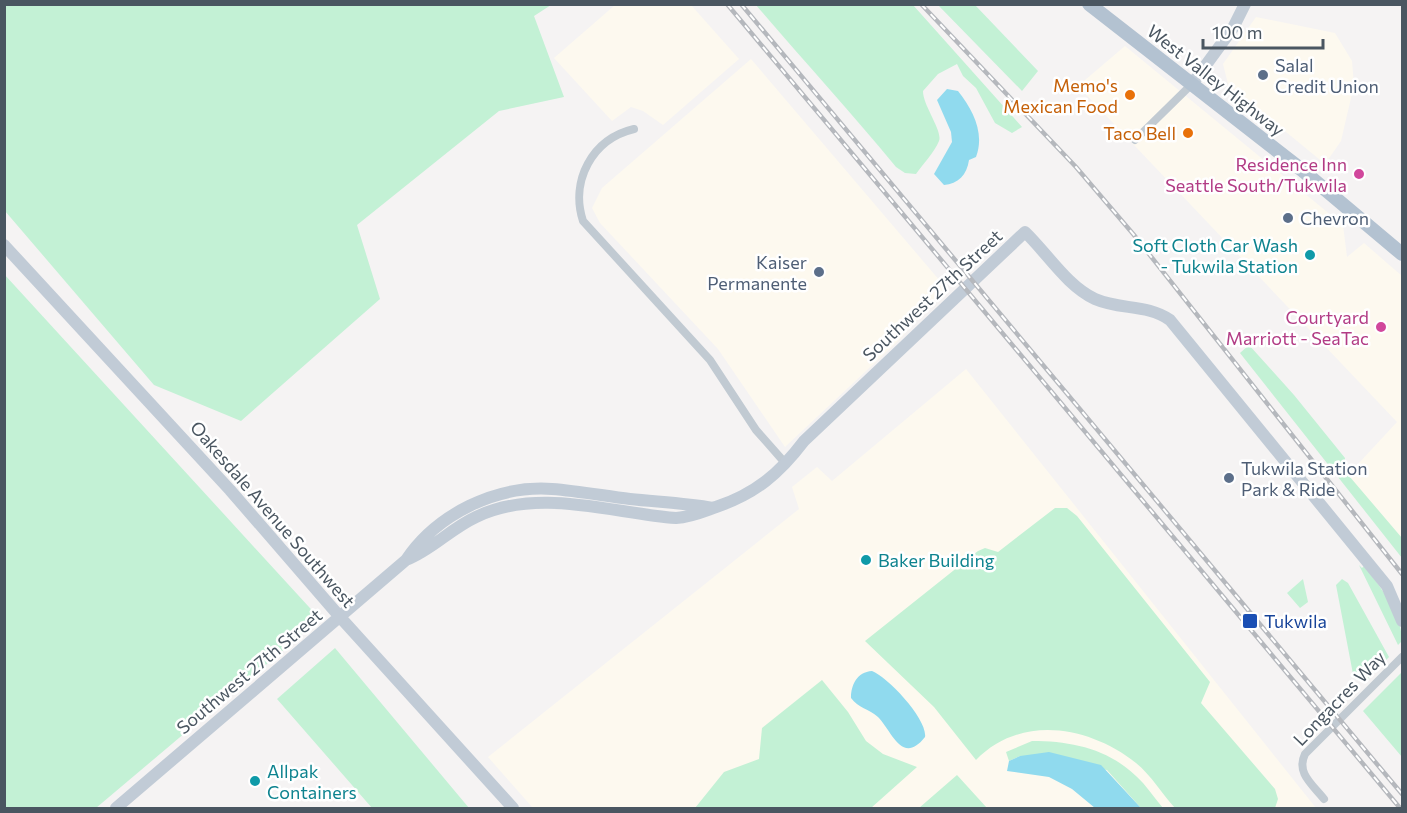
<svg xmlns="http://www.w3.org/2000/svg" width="1407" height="813" viewBox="0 0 1407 813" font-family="Commissioner,sans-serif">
  <rect width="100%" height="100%" fill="#f5f3f3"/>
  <path fill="#fdf9ef" d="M691,5l48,54 -76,66 -20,-14 -12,-4 -19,14 -58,-63 61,-53z
    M1256,17l79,16 17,28 2,24 -13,56 -16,23 -97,-80 -5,-20z
    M1125,46l218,179 4,32 17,-14 38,33v270l-56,-69 51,-55 -319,-336z
    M751,59l195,229 -48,53 -113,106 -67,-98 -118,-126 -8,-15 10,-20z
    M966,369l350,439h-783l-45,-51 311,-248 -7,-22 25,-20 15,14z"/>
  <path fill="#c3f1d5" d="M4,5h547l-17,11 30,81 -65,14 -142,114 23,74 -139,122 -87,-36 -149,-174z
    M756,5h157l109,122 -10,6 -17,-10 -19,-35 -13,-12 -6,-12 -19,10 -15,17c0,15 20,40 16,50 -5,12 -16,23 -23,33l-11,-1 -9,-6c-46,-56 -94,-108 -140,-162z
    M938,5h37l63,66 -16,20z
    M4,274l316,345 -224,189h-91z
    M1249,345l45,50 51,63 -1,12 58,68v20l-162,-205z
    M1055,508h12l10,8 133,166 -9,21 74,86 3,10 -3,9h-100c-13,-14 -24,-33 -39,-45 -47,-37 -115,-49 -160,-3l-42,-53 -69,-66 113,-90 7,-3 13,4z
    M1359,565l3,3 2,-2c16,20 38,48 38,75l-4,4z
    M1303,579l5,23 -8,6 -13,-15z
    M1342,579l6,4 41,74 -25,26 -11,-9 -17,-89z
    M335,648l134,160h-97l-95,-109z
    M1402,672v85l-39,-46z
    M822,680l26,32 18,29 17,13 34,13 -46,41h-176l29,-36 35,-13 3,-31z
    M1032,741c43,0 81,9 111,42 7,8 13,17 20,25h-22l-34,-38 -87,-14 -11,5 -3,-9z
    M957,775l30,33h-68z"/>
  <path fill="#90daee" d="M947,89l11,2c15,19 27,42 18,66l-7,3c-2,15 -11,24 -25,25l-10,-11 18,-32 -1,-10 -14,-32z
    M872,671c16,6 56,49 53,66 -23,29 -33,-6 -47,-20 -9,-8 -20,-9 -27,-19 0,-13 6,-26 21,-27z
    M1049,752l52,13 40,43h-46l-23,-19 -23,-12 -42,-6 2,-10 11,-5z"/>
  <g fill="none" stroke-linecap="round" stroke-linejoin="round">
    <path stroke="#c1cad2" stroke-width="8" d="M634,129c-42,10 -64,52 -51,92l127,139 46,70 30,34
      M1135,140l57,-56
      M1324,799c-12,-15 -28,-26 -19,-45l97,-97"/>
    <path stroke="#c1cbd6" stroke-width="12" d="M1192,84l41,-56 12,-24
      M4,245l226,245 110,127 173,191
      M406,560c26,-10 44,-31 70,-43 62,-30 135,-4 200,1 15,-1 26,-6 40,-11 39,-13 63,-33 88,-66l221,-209c22,21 42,54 70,67 25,11 52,5 75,21l217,266 15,35
      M116,808l290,-248c31,-46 90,-75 146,-71 26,2 53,7 78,10 28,3 56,4 83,9"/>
    <path stroke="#b3c2d1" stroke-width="14" d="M1089,4l213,166 100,84"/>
    <defs>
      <path id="rail" d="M727,4l673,804
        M741,4l661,790
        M921,4l155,163 58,68 268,339"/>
    </defs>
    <use href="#rail" stroke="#b5b8bd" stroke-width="4.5"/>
    <use href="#rail" stroke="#fff" stroke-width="2" stroke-dasharray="7" stroke-linecap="butt"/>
  </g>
  <g fill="#5c6f8a" stroke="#fff" stroke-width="2">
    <circle cx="1263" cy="75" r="6"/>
    <circle cx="1288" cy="218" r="6"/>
    <circle cx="819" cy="272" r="6"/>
    <circle cx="1229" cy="478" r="6"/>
  </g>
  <g fill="#e8710a" stroke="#fff" stroke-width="2">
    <circle cx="1130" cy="95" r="6"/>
    <circle cx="1188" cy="133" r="6"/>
  </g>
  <g fill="#d1479c" stroke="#fff" stroke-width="2">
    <circle cx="1359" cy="174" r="6"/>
    <circle cx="1381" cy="327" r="6"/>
  </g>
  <g fill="#0f9aa8" stroke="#fff" stroke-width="2">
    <circle cx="1310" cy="255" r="6"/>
    <circle cx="866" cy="560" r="6"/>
    <circle cx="255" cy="781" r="6"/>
  </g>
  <rect fill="#1a4fb4" stroke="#fff" stroke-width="2" x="1242" y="613" width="16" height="16" rx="3"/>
  <g text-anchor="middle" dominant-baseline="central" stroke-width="5" stroke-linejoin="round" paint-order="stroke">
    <g font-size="18" fill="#4e5e75" stroke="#fff" text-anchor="start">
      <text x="1275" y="65">Salal<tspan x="1275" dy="21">Credit Union</tspan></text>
      <text x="1300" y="218">Chevron</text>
      <text x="807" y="262" text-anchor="end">Kaiser<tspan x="807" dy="21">Permanente</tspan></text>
      <text x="1241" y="468">Tukwila Station<tspan x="1241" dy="21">Park &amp; Ride</tspan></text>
    </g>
    <g font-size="18" fill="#4a5661" stroke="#fff">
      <text transform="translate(1216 80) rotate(38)">West Valley Highway</text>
      <text transform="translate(932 295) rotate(-43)">Southwest 27th Street</text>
      <text transform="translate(273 514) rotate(49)">Oakesdale Avenue Southwest</text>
      <text transform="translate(249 671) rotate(-40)">Southwest 27th Street</text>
      <text transform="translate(1339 698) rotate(-46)">Longacres Way</text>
    </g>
    <g font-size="18" fill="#c56008" stroke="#fff" text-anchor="end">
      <text x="1118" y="85">Memo's<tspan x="1118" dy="21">Mexican Food</tspan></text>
      <text x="1176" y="133">Taco Bell</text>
    </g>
    <g font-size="18" fill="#b23c85" stroke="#fff" text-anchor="end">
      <text x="1347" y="164">Residence Inn<tspan x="1347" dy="21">Seattle South/Tukwila</tspan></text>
      <text x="1369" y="317">Courtyard<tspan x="1369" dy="21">Marriott - SeaTac</tspan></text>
    </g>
    <g font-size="18" fill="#0d838f" stroke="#fff" text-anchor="start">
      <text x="1298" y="245" text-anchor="end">Soft Cloth Car Wash<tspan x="1298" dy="21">- Tukwila Station</tspan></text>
      <text x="878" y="560">Baker Building</text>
      <text x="267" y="771">Allpak<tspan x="267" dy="21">Containers</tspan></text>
    </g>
    <g font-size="18" fill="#164399" stroke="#fff" text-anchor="start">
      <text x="1264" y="621">Tukwila</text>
    </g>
  </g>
  <rect width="1407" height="813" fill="none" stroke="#4a5661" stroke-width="12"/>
  <path d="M1203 39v9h120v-9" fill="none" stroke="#4a5661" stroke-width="3"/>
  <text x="1212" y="39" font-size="18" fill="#4a5661" stroke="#ffffff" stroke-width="4.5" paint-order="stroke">100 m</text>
</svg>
